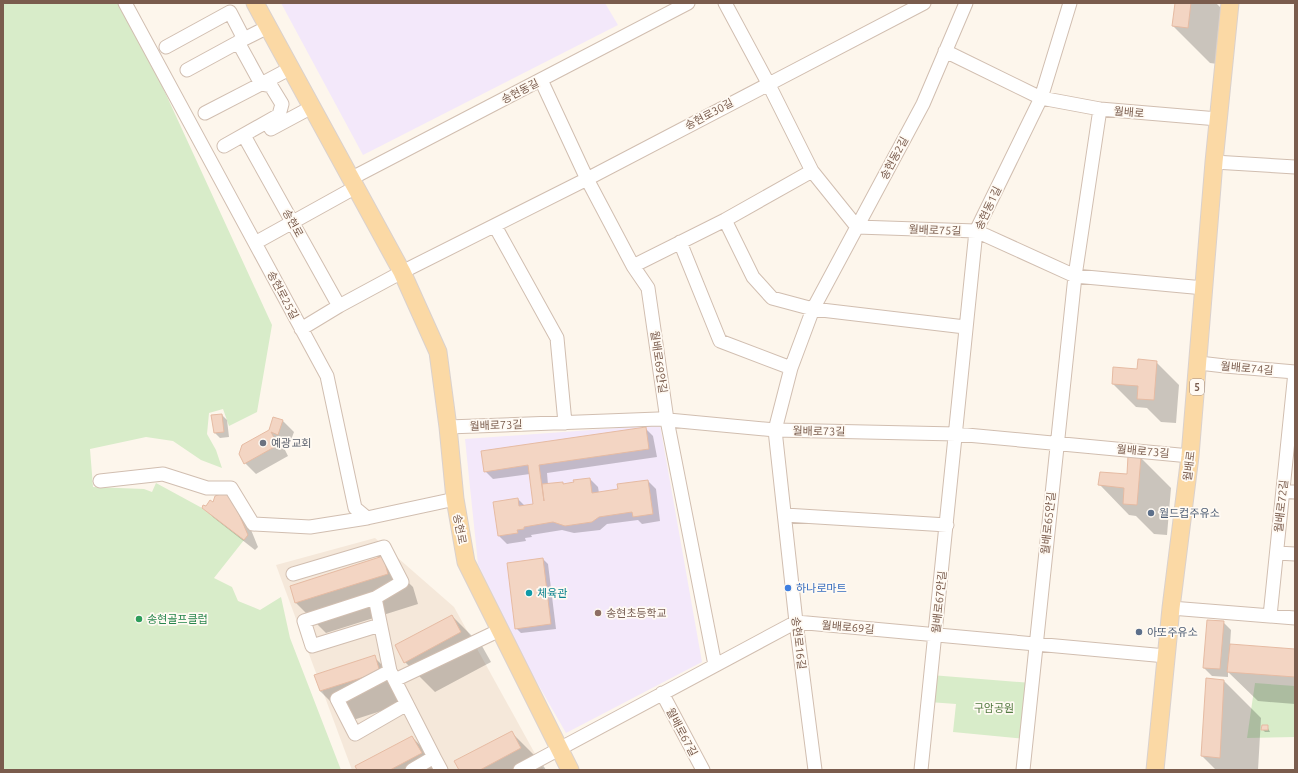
<svg xmlns="http://www.w3.org/2000/svg" width="1298" height="773" viewBox="0 0 1298 773" font-family="Ubuntu,'Noto Sans KR',sans-serif">
  <rect width="100%" height="100%" fill="#fdf6ec"/>
  <path fill="#f5e8da" d="M375,538l79,69 90,163h-192l-76,-205z"/>
  <path fill="#f3e8fa" d="M281,3h324l13,22 -255,130z
    M660,425l42,237 -136,71 -39,-68 -49,-101 -13,-125z"/>
  <path fill="#d8ecc9" d="M3,3h121l148,322 -15,87 -28,14 -6,-17 -14,4 -2,21 9,16 6,18 -21,-8 -28,-19 -27,-4 -56,12 3,38 51,2 8,3 4,-9 46,25 42,32 -30,38 18,9 6,14 22,9 21,-13 9,41 51,132h-338z
    M931,675l101,8 -6,56 -73,-7 3,-28 -27,-2z
    M1255,683l40,3v51l-48,1z"/>
  <path fill="#0003" d="M1176,3h40l14,14 -5,48 -15,-2 -37,-37z
    M1156,362l23,23 -3,38 -15,-1 -14,-14 -11,-1 -23,-23z
    M222,415l5,5 2,17 -9,1 -5,-5z
    M283,421l11,11 -5,13 -8,-3 7,14 -32,18 -11,-11 25,-32z
    M645,428l8,8 4,21 -110,16 1,12 15,-2 1,2 26,-6 8,8 1,6 20,-3 29,-9 8,8 4,32 -18,3 -4,-4 -31,4 -7,6 -26,3 -12,-3 -31,5 1,2 -7,1 1,3 -19,3 -8,-8 19,-37 7,7 9,-1 -4,-31 -37,5 -8,-8z
    M1129,457l12,1 30,30 -4,47 -13,-1 -18,-18 -7,-1 -29,-30 28,-10z
    M240,503l18,44 -3,3 -41,-32 -11,-10z
    M383,558l30,29 5,17 -92,29 -30,-30z
    M543,559l5,5 8,65 -35,4 -5,-5z
    M452,616l30,30 9,16 -56,30 -30,-30z
    M1223,622l8,8 -1,15 65,5v54l-37,-3 -30,-29v5l-16,-1 -8,-8z
    M374,657l30,30 5,15 -59,19 -30,-30 -4,-15z
    M1224,681l37,37 -3,52h-42l-14,-14z
    M1267,726l3,6h-5l-2,-2z
    M511,732l30,30 5,8h-86z
    M412,737l32,33h-86z"/>
  <path fill="#f3d5c3" stroke="#e6bba3" d="M1175,3h16l-3,25 -16,-2z
    M1138,359l19,2 -3,39 -17,-1 1,-13 -26,-2 1,-17 24,2z
    M222,414l2,18 -10,1 -3,-18z
    M273,417l10,3 -5,15 -7,-3 7,13 -34,19 -5,-10 3,-9 27,-15z
    M646,427l3,22 -110,16 5,36 -2,-17 21,-2v2l11,-2 -1,-2 17,-2 2,15 26,-4 -1,-5 31,-4 5,34 -20,3 -1,-5 -33,5 -7,5 -27,4 -12,-4 -29,5v2l-7,1 1,3 -20,3 -5,-34 25,-4 1,8 14,-2 -5,-39 -44,7 -3,-21z
    M1128,456l13,1 -4,48 -14,-1 1,-16 -26,-3 2,-13 27,2z
    M229,491l19,44 -4,5 -42,-32 1,-3 3,1 4,-6 3,2 2,-6z
    M383,556l5,18 -93,29 -5,-17z
    M543,558l8,66 -36,5 -8,-66z
    M452,615l9,17 -57,31 -9,-18z
    M1207,620l17,1 -4,48 -17,-1z
    M1230,644l65,5v28l-68,-5z
    M375,655l5,17 -60,19 -6,-16z
    M1206,678l18,2 -4,78 -19,-2z
    M1262,725h6v5h-7z
    M512,731l9,17 -41,22h-21l-5,-9z
    M412,736l10,17 -32,17h-33l-2,-4z"/>
  <g fill="none" stroke-linecap="round" stroke-linejoin="round">
    <defs>
      <path id="minor" d="M125,3l202,373 28,132 12,10 88,-19
        M725,3l43,80 44,88 45,56 119,4 99,45 129,12
        M238,42l23,42 30,-16
        M166,47l64,-35 14,27 24,-12
        M945,51l96,47 59,11 118,10
        M187,70l57,-31
        M541,80l46,99 46,87 15,22 19,132 48,245
        M205,113l56,-29 10,2 11,18 -3,11 -55,31
        M271,129l41,-22
        M247,141l92,165 -38,23
        M1214,162l81,5
        M352,178l336,-175
        M725,220l28,57 19,21 41,11 152,18
        M495,226l62,112 8,85
        M680,242l40,99 71,27
        M255,243l101,-56
        M633,266l92,-46 87,-49
        M339,306l63,-34 185,-93 337,-176
        M1199,363l26,3 70,6
        M448,427l210,-8 117,11 181,4 234,22
        M100,481l63,-7 44,14h24l22,36 57,3 57,-9
        M1283,491l12,1
        M785,515l162,10
        M1277,553l18,1
        M293,574l91,-27 18,35 -27,16
        M1171,608l124,10
        M1270,616l25,-244
        M380,625l-68,21 -8,-25 71,-23 15,73
        M395,680l105,-50
        M662,693l41,77
        M407,704l-52,30 -18,-35 53,-28 44,86
        M412,770l22,-13 7,13
        M520,770l276,-148 370,34
        M815,770l-19,-148 -21,-192 16,-62 22,-59 110,-205 43,-101
        M921,770l55,-539 65,-133 29,-95
        M1023,770l52,-494 25,-167"/>
      <path id="major" d="M255,3l147,269 36,80 10,75 7,72 11,63 104,208
        M1155,770l16,-162 19,-152 24,-294 16,-159"/>
    </defs>
    <use href="#minor" stroke="#d1beb0" stroke-width="15"/>
    <use href="#major" stroke="#dad1cd" stroke-width="19"/>
    <use href="#minor" stroke="#fff" stroke-width="13"/>
    <use href="#major" stroke="#fbd9a5" stroke-width="17"/>
  </g>
  <circle fill="#6b7280" stroke="#fffaf3" stroke-width="1.5" cx="263" cy="443" r="4"/>
  <g fill="#5c6f8a" stroke="#fffaf3" stroke-width="1.5">
    <circle cx="1151" cy="513" r="4"/>
    <circle cx="1139" cy="632" r="4"/>
  </g>
  <circle fill="#3f7fe0" stroke="#fffaf3" stroke-width="1.5" cx="788" cy="588" r="4"/>
  <circle fill="#0f9aa8" stroke="#fffaf3" stroke-width="1.5" cx="529" cy="593" r="4"/>
  <circle fill="#8d6e63" stroke="#fffaf3" stroke-width="1.5" cx="598" cy="613" r="4"/>
  <circle fill="#2e9e5b" stroke="#fffaf3" stroke-width="1.5" cx="139" cy="619" r="4"/>
  <g text-anchor="middle" dominant-baseline="central" stroke-width="3.5" stroke-linejoin="round" paint-order="stroke">
    <rect fill="#fffaf3" stroke="#a28b7f" stroke-width="1" x="1190" y="379" width="14" height="16" rx="3"/>
    <g font-size="10" font-weight="bold" fill="#7a5c4d">
      <text x="1197" y="387">5</text>
    </g>
    <g font-size="11" fill="#7a5c4d" stroke="#fffaf3">
      <text transform="translate(520 91) rotate(-27)">송현동길</text>
      <text transform="translate(1129 112) rotate(5)">월배로</text>
      <text transform="translate(709 114) rotate(-28)">송현로30길</text>
      <text transform="translate(894 158) rotate(-62)">송현동2길</text>
      <text transform="translate(988 208) rotate(-65)">송현동1길</text>
      <text transform="translate(293 223) rotate(61)">송현로</text>
      <text transform="translate(935 230) rotate(2)">월배로75길</text>
      <text transform="translate(283 295) rotate(62)">송현로25길</text>
      <text transform="translate(659 362) rotate(82)">월배로69안길</text>
      <text transform="translate(1247 368) rotate(5)">월배로74길</text>
      <text transform="translate(496 425) rotate(-2)">월배로73길</text>
      <text transform="translate(819 431) rotate(1)">월배로73길</text>
      <text transform="translate(1143 451) rotate(5)">월배로73길</text>
      <text transform="translate(1189 466) rotate(-83)">월배로</text>
      <text transform="translate(1281 506) rotate(-84)">월배로72길</text>
      <text transform="translate(1048 523) rotate(-84)">월배로65안길</text>
      <text transform="translate(460 529) rotate(79)">송현로</text>
      <text transform="translate(939 602) rotate(-84)">월배로67안길</text>
      <text transform="translate(848 627) rotate(5)">월배로69길</text>
      <text transform="translate(799 643) rotate(83)">송현로16길</text>
      <text transform="translate(682 732) rotate(62)">월배로67길</text>
    </g>
    <g font-size="11" fill="#5b616d" stroke="#fffaf3" text-anchor="start">
      <text x="271" y="443">예광교회</text>
    </g>
    <g font-size="11" fill="#4e5e75" stroke="#fffaf3" text-anchor="start">
      <text x="1159" y="513">월드컵주유소</text>
      <text x="1147" y="632">아또주유소</text>
    </g>
    <g font-size="11" fill="#366cbe" stroke="#fffaf3" text-anchor="start">
      <text x="796" y="588">하나로마트</text>
    </g>
    <g font-size="11" fill="#0d838f" stroke="#fffaf3" text-anchor="start">
      <text x="537" y="593">체육관</text>
    </g>
    <g font-size="11" fill="#785e54" stroke="#fffaf3" text-anchor="start">
      <text x="606" y="613">송현초등학교</text>
    </g>
    <g font-size="11" fill="#27864d" stroke="#fffaf3" text-anchor="start">
      <text x="147" y="619">송현골프클럽</text>
    </g>
    <g font-size="11" fill="#537a41" stroke="#fffaf3">
      <text x="994" y="708">구암공원</text>
    </g>
  </g>
  <rect width="1298" height="773" fill="none" stroke="#7a5c4d" stroke-width="8"/>
</svg>
